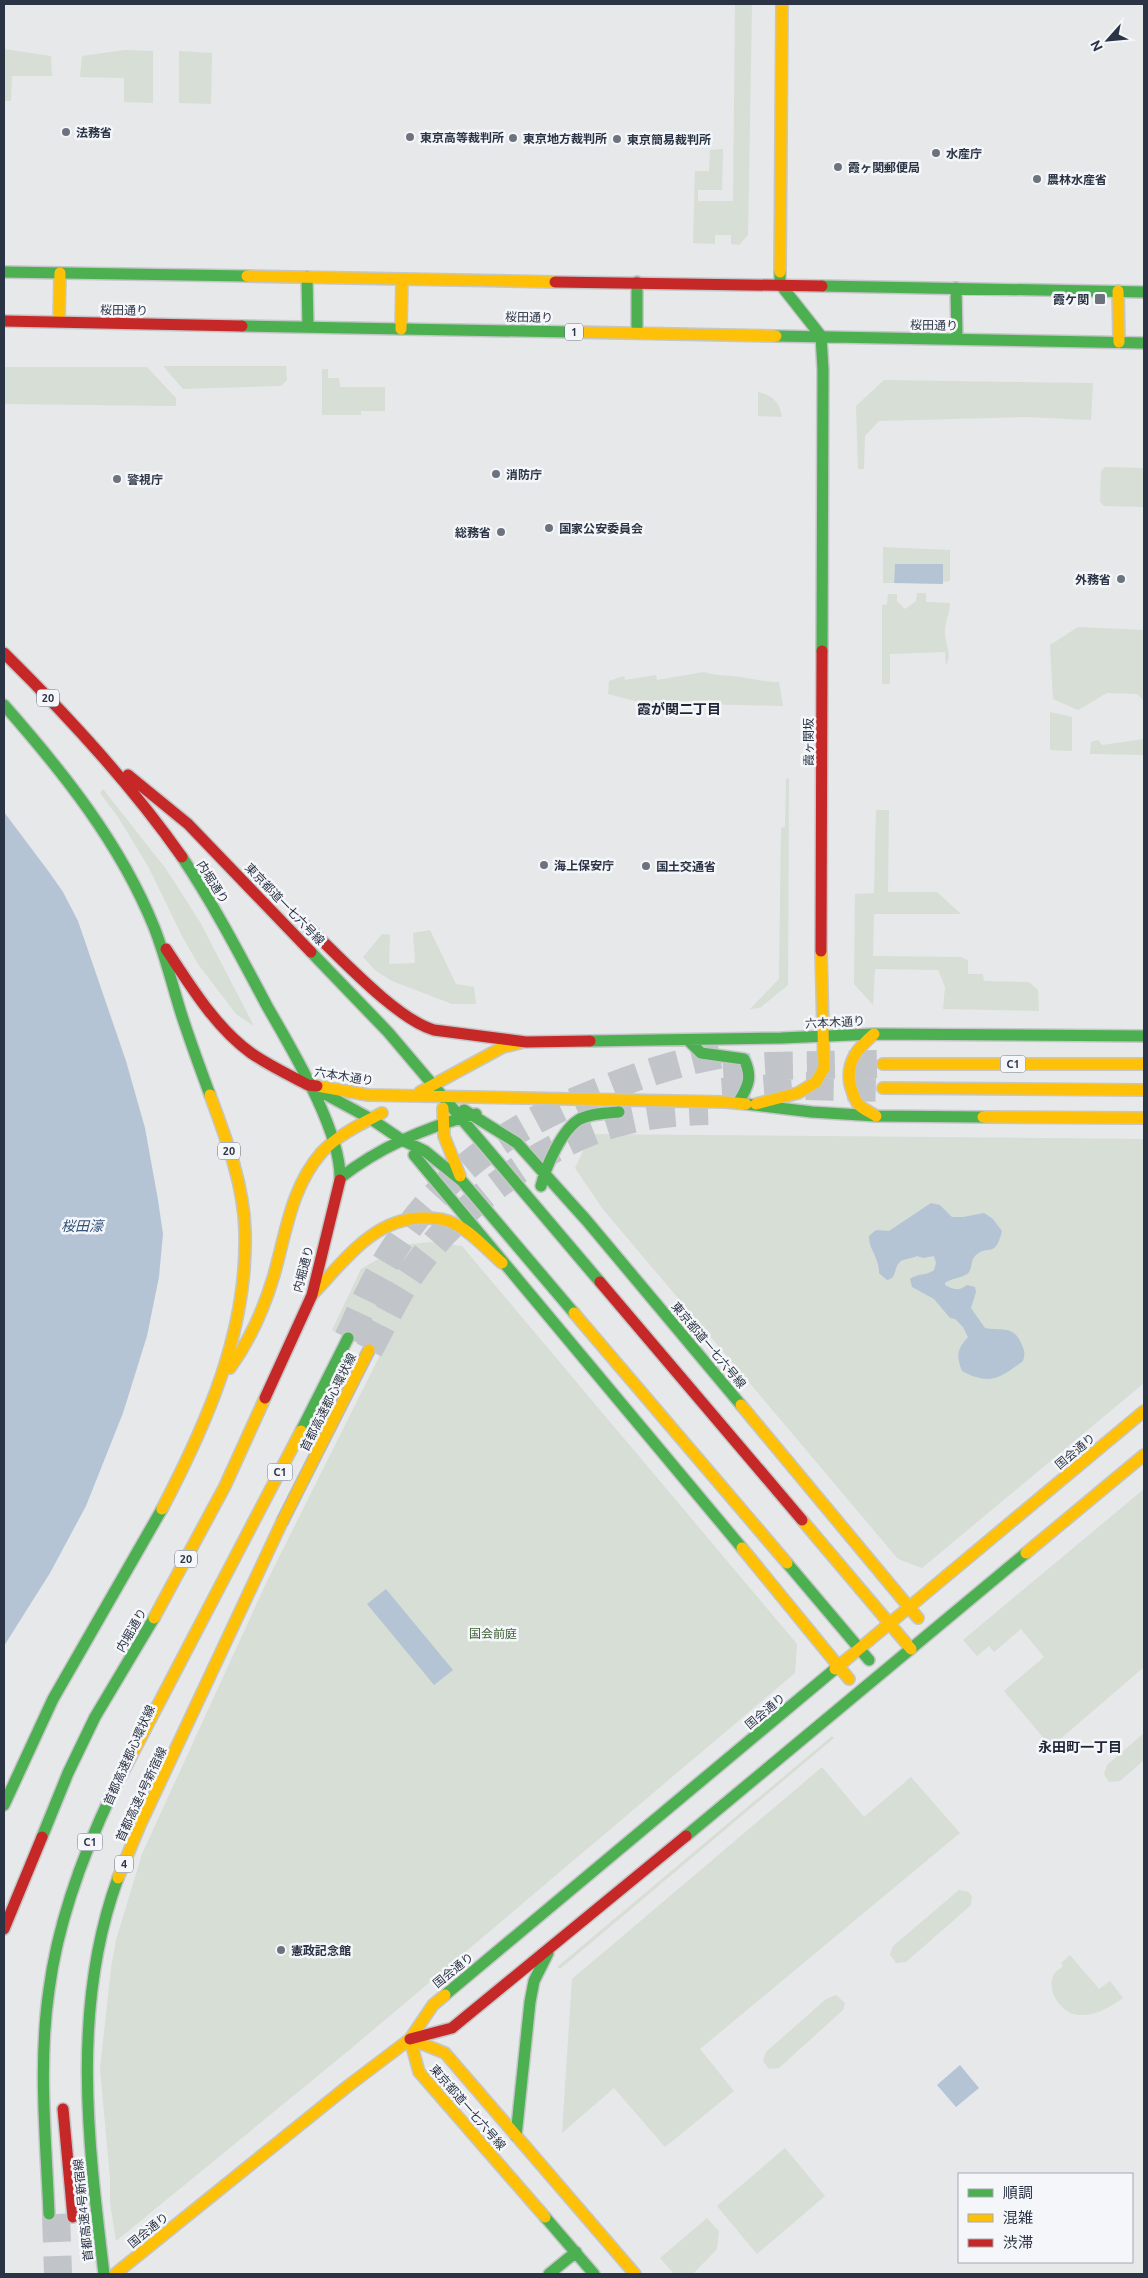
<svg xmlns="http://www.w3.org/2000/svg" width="1148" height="2278" viewBox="0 0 1148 2278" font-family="Ubuntu,'Noto Sans JP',sans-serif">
  <rect width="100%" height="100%" fill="#e6e8ea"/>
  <path fill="#d6ded6" d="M735,4h17l-4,231 -9,10 -8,-1v-9h-16v9l-22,-1 2,-72h14l1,-21 13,-1 -1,41h-24v11h35z
    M4,49l47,7 1,20h-40l-1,25h-7z
    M125,50l28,1v52l-29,-1v-24l-44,-1 2,-21z
    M179,51l33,2 -1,51 -32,-1z
    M163,366h123l1,14 -6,6 -98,3z
    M4,367h143l29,31v8l-172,-2z
    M322,369h6v9h11l1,9h45v24h-24v4h-39z
    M884,380l209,3 -2,37 -66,-3 -146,4 -14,15 -1,33h-6l-2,-63z
    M758,392c14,3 22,10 24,25l-24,-1z
    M1105,467l39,1v39l-40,-1 -4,-4 1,-31z
    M883,547l67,3v31l-7,1v-18h-48l-1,19h-11z
    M917,593h9v9l24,1c0,11 -6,20 -5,32 1,11 7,19 1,31l-1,-14 -55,2v30h-8v-79l5,-1 1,-10h9v7l8,8 11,-8z
    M1078,627l66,3v71l-7,-7 -30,-1 -29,17 -25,-11 -3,-54z
    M704,672c12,4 23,3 36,5 14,2 25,5 39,5l4,24 -140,-3 -35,-9 1,-13 15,-5 1,4 31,-5 1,5z
    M1050,712l22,5v34l-22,-1z
    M1144,739v16l-54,-1 1,-12 7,-2 4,5z
    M789,778l-1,207 -28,23 -10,1 29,-30 2,-151 4,-1 1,-48z
    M103,789l63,80 34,53 54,104 -18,-12 -38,-50 -16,-28 -33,-68 -31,-51 -18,-24z
    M876,810h13l-1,82h49l24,22h-87l-1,42 88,1 7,3v14h15l1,7 45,1 9,8 1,21 -96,-2 2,-22 -7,-17 -63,-1 -2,36 -19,-21 1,-90 19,-1z
    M430,930l26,54 18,3 2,17h-24l-60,-23 -16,-10 -13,-14 19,-23 8,1 -1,29 26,-1 -2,-30z
    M591,1134l553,5v244l-222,185 -24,-9 -296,-351 -27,-40z
    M430,1242l32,4 335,398 -2,29 -442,374 -237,194 -6,-38v-25l-10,-109 11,-101 5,-28 26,-86 126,-275 112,-224 -48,-25 29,-61 41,-24z
    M1144,1489v178l-93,80 -47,-56 40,-34 -23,-28 -27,23 -5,-6 -12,10 -14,-16z
    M1144,1733v27l-24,21 -11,1 -5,-8 3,-9z
    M832,1736l2,2 -274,231 -3,-2z
    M822,1767l42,50 47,-40 49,56 -260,216 34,42 -69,56 -51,-59 -52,45 10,-154z
    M959,1890l10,2 3,5 -1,8 -65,57 -10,1 -6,-8 3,-9z
    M1070,1955l29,34 11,-8 13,17c-13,9 -27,18 -44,17 -17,-1 -34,-24 -25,-41 2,-3 7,-6 9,-8l-2,-3z
    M836,1995l9,8 -2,7 -64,58 -10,1 -6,-8 3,-9 60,-53z
    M785,2148l40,48 -68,58 -40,-48z
    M707,2218l12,13 -2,18 -24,25h-19l-14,-16z"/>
  <path fill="#b4c4d5" d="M895,564h48v20l-49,-1z
    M4,812l45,60 14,20 15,29 48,140 19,67 13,72 5,34 -4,43 -12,59 -24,77 -37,93 -36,67 -46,73z
    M931,1203l9,2 12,12h11l21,-4 9,6 9,12c-7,29 -14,12 -27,25 -5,5 -2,14 -8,18 -6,4 -15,4 -22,9v2c9,5 14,6 22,0l8,2 1,5 -5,16 14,20c18,3 29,-3 37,17 3,7 3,9 1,16 -23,17 -33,25 -61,10 -6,-15 -5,-22 6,-34l-5,-10 -8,-8 -5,-1 -16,-19 -22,-12 -2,-8c7,-6 17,-3 24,-9l2,-7 -2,-7 -11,2 -6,-2c-4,2 -12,3 -16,5 -8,6 -3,17 -14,19l-8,-7c1,-14 -11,-25 -10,-37l7,-6 13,1z
    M386,1589l67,81 -19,15 -67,-81z
    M960,2065l19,23 -23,19 -19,-22z"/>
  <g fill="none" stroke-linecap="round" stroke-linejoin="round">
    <path stroke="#c1c4c9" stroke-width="28" stroke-dasharray="28 14" stroke-linecap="butt" d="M723,1069l47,-3 113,-2
      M722,1092l79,-6 82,2
      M348,1338c12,-26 24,-53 39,-78 53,-88 124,-135 218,-171 40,-16 81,-29 124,-36
      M369,1350c15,-28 28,-57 47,-83 44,-62 121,-119 194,-142 32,-10 64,-13 98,-14
      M56,2214l2,60"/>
    <defs>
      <path id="fast" d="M4,272l243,4
        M780,272v12l41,52 2,34 -1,281
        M307,277l1,50
        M637,282v51
        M822,286l322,6
        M956,288l1,51
        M242,326l329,6
        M776,336l368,7
        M4,705c59,67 116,138 150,222 11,28 18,57 27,86 9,28 19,55 29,82
        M182,857c32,48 58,98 85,149 24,42 75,126 73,174
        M311,952l77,80 212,250
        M590,1041l191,-3 93,-4 270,2
        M689,1041l12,12 43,6c9,18 4,28 -6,44
        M325,1094l46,25 31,21 23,11 37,30 112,132
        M746,1104l66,8 64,4 107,1
        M464,1110l53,33 70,78 154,184
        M414,1155l328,393
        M340,1178c41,-32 86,-51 136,-64
        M541,1186c5,-20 21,-57 39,-67 12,-6 27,-6 39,-7
        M301,1431l47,-93
        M787,1563l82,97
        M4,1805l49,-106 109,-190
        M686,1836l340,-283
        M42,1837l26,-64 27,-56 59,-99
        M445,1995l390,-326
        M516,2136l14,-134 4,-21 14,-28
        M49,2214c-3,-74 -11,-150 0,-224 9,-70 34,-136 64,-199
        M545,2217l49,57
        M104,2274c-16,-132 -33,-268 14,-396
        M549,2274l27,-22"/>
      <path id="slow" d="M780,272l2,-268
        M247,276l308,6
        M1118,291l1,51
        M59,322l1,-49
        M401,329l1,-50
        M571,332l205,4
        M874,1034c-16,14 -28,27 -24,50 2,7 4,16 9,21 5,5 12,7 17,11
        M883,1064h261
        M317,1086l51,9 357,7 21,2
        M883,1088l261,2
        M420,1092l83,-45 17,-4
        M756,1104l42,-11 18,-11 8,-14 -3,-117
        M443,1108l1,28 16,40
        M983,1117l161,1
        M312,1295c32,-34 62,-78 113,-77 10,0 21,1 30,6 18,9 32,26 47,39
        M574,1313l213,250
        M230,1368c20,-28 34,-59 44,-93 12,-42 17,-88 48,-123 16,-17 39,-28 60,-39
        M741,1405l177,213
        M162,1509c45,-86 86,-178 83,-278 -1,-46 -19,-93 -35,-136
        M802,1520l109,129
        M742,1548l107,131
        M1026,1553l118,-98
        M154,1618l71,-132 40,-88
        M835,1669l309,-258
        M113,1791l188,-360
        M118,1878l22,-53 142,-303
        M410,2039l35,14 190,221
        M410,2039l9,33 126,145
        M115,2274l233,-188 62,-47 23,-34 12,-10"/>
      <path id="jam" d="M555,282l267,4
        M4,321l238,5
        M4,653c64,63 126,130 178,204
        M128,775l60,49 123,128
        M308,927c31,29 88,92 126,103l92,12 64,-1
        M166,949c24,36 49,78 85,104 17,12 38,22 57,32l9,1
        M821,951l1,-300
        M600,1282l202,238
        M265,1398l47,-103 28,-115
        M4,1929l38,-92
        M410,2039l42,-11 234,-192
        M63,2109l10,108"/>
    </defs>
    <use href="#fast" stroke="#c4c6c8" stroke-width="14"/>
    <use href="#slow" stroke="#c4c6c8" stroke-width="14"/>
    <use href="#jam" stroke="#c4c6c8" stroke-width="14"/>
    <use href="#fast" stroke="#4caf50" stroke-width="11"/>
    <use href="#slow" stroke="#ffc107" stroke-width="11"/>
    <use href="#jam" stroke="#c62828" stroke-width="11"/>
    <defs>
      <path id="slow-bridge" d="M282,1522l87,-172"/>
    </defs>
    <use href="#slow-bridge" stroke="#b8bbbf" stroke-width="14" stroke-linecap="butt"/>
    <use href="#slow-bridge" stroke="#ffc107" stroke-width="11"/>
  </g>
  <g fill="#6c737f" stroke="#f4f6f9" stroke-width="2">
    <circle cx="66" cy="132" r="5"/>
    <circle cx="410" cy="137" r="5"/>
    <circle cx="513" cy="138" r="5"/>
    <circle cx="617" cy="139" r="5"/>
    <circle cx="936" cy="153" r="5"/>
    <circle cx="838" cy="167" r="5"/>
    <circle cx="1037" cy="179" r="5"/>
    <rect x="1094" y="293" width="12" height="12" rx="2.5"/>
    <circle cx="496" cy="474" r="5"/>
    <circle cx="117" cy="479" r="5"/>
    <circle cx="549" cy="528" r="5"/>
    <circle cx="501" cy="532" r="5"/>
    <circle cx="1121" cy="579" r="5"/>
    <circle cx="544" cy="865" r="5"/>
    <circle cx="646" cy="866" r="5"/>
    <circle cx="281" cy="1950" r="5"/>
  </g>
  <g text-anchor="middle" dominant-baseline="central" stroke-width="5" stroke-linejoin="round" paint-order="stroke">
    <g fill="#f4f6f9" stroke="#676e7b" stroke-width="1">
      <rect x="565" y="323.5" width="18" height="17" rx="4"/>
      <rect x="37" y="689.5" width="22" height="17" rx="4"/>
      <rect x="1000.5" y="1055.5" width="25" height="17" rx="4"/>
      <rect x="218" y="1142.5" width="22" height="17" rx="4"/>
      <rect x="267.5" y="1463.5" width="25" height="17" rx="4"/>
      <rect x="175" y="1550.5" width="22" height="17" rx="4"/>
      <rect x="77.5" y="1833.5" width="25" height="17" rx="4"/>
      <rect x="115" y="1855.5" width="18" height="17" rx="4"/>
    </g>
    <g font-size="11" font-weight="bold" fill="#2b3445">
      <text x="574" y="332">1</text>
      <text x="48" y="698">20</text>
      <text x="1013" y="1064">C1</text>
      <text x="229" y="1151">20</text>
      <text x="280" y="1472">C1</text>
      <text x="186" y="1559">20</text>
      <text x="90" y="1842">C1</text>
      <text x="124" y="1864">4</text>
    </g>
    <g font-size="12" font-weight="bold" fill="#2b3445" stroke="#f4f6f9" text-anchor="start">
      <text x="76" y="132">法務省</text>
      <text x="420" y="137">東京高等裁判所</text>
      <text x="523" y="138">東京地方裁判所</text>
      <text x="627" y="139">東京簡易裁判所</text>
      <text x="946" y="153">水産庁</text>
      <text x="848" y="167">霞ヶ関郵便局</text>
      <text x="1047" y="179">農林水産省</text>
      <text x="1089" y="299" text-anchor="end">霞ケ関</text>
      <text x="506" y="474">消防庁</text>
      <text x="127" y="479">警視庁</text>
      <text x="559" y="528">国家公安委員会</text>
      <text x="491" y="532" text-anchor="end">総務省</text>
      <text x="1111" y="579" text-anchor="end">外務省</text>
      <text x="554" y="865">海上保安庁</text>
      <text x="656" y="866">国土交通省</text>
      <text x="291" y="1950">憲政記念館</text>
    </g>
    <g font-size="12" fill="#2b3445" stroke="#f4f6f9">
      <text transform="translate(124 310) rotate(1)">桜田通り</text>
      <text transform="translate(529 317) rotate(1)">桜田通り</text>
      <text transform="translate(934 325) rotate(1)">桜田通り</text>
      <text transform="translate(808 742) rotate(-90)">霞ヶ関坂</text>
      <text transform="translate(213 882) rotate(58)">内堀通り</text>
      <text transform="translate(285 904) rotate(46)">東京都道一七六号線</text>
      <text transform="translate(835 1022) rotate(-3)">六本木通り</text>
      <text transform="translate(344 1076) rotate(9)">六本木通り</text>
      <text transform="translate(303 1269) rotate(-75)">内堀通り</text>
      <text transform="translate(709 1345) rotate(50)">東京都道一七六号線</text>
      <text transform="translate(328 1402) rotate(-63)">首都高速都心環状線</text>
      <text transform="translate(1075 1451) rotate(-40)">国会通り</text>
      <text transform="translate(131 1630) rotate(-60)">内堀通り</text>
      <text transform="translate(765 1711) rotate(-40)">国会通り</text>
      <text transform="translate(129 1755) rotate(-66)">首都高速都心環状線</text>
      <text transform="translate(141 1794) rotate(-65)">首都高速4号新宿線</text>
      <text transform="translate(453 1970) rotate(-39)">国会通り</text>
      <text transform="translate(468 2107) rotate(49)">東京都道一七六号線</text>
      <text transform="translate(83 2210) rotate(-96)">首都高速4号新宿線</text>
      <text transform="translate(148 2230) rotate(-39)">国会通り</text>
    </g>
    <g font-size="12" fill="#3f6138" stroke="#f4f6f9">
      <text x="493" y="1633">国会前庭</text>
    </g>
    <g font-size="14" font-weight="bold" fill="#1d2536" stroke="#f4f6f9">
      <text x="679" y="709">霞が関二丁目</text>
      <text x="1080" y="1747">永田町一丁目</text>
    </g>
    <g font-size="14" font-style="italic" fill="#34527a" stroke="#f4f6f9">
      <text x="82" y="1226">桜田濠</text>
    </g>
  </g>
  <rect width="1148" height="2278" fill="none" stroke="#2b3445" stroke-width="10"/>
  <rect x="958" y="2173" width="175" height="90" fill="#f4f6f9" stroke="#a4a8b1"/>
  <rect x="968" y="2189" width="25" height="8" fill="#4caf50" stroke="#a4a8b1"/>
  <text x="1003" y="2198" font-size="15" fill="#2b3445">順調</text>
  <rect x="968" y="2214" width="25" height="8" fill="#ffc107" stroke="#a4a8b1"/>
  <text x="1003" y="2223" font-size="15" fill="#2b3445">混雑</text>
  <rect x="968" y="2239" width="25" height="8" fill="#c62828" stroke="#a4a8b1"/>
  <text x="1003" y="2248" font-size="15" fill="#2b3445">渋滞</text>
  <g transform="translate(1108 40) rotate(243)" stroke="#f4f6f9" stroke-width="4" paint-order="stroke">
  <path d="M0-4L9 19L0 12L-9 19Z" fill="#2b3445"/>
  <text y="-8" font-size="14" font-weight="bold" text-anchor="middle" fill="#2b3445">N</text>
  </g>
</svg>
